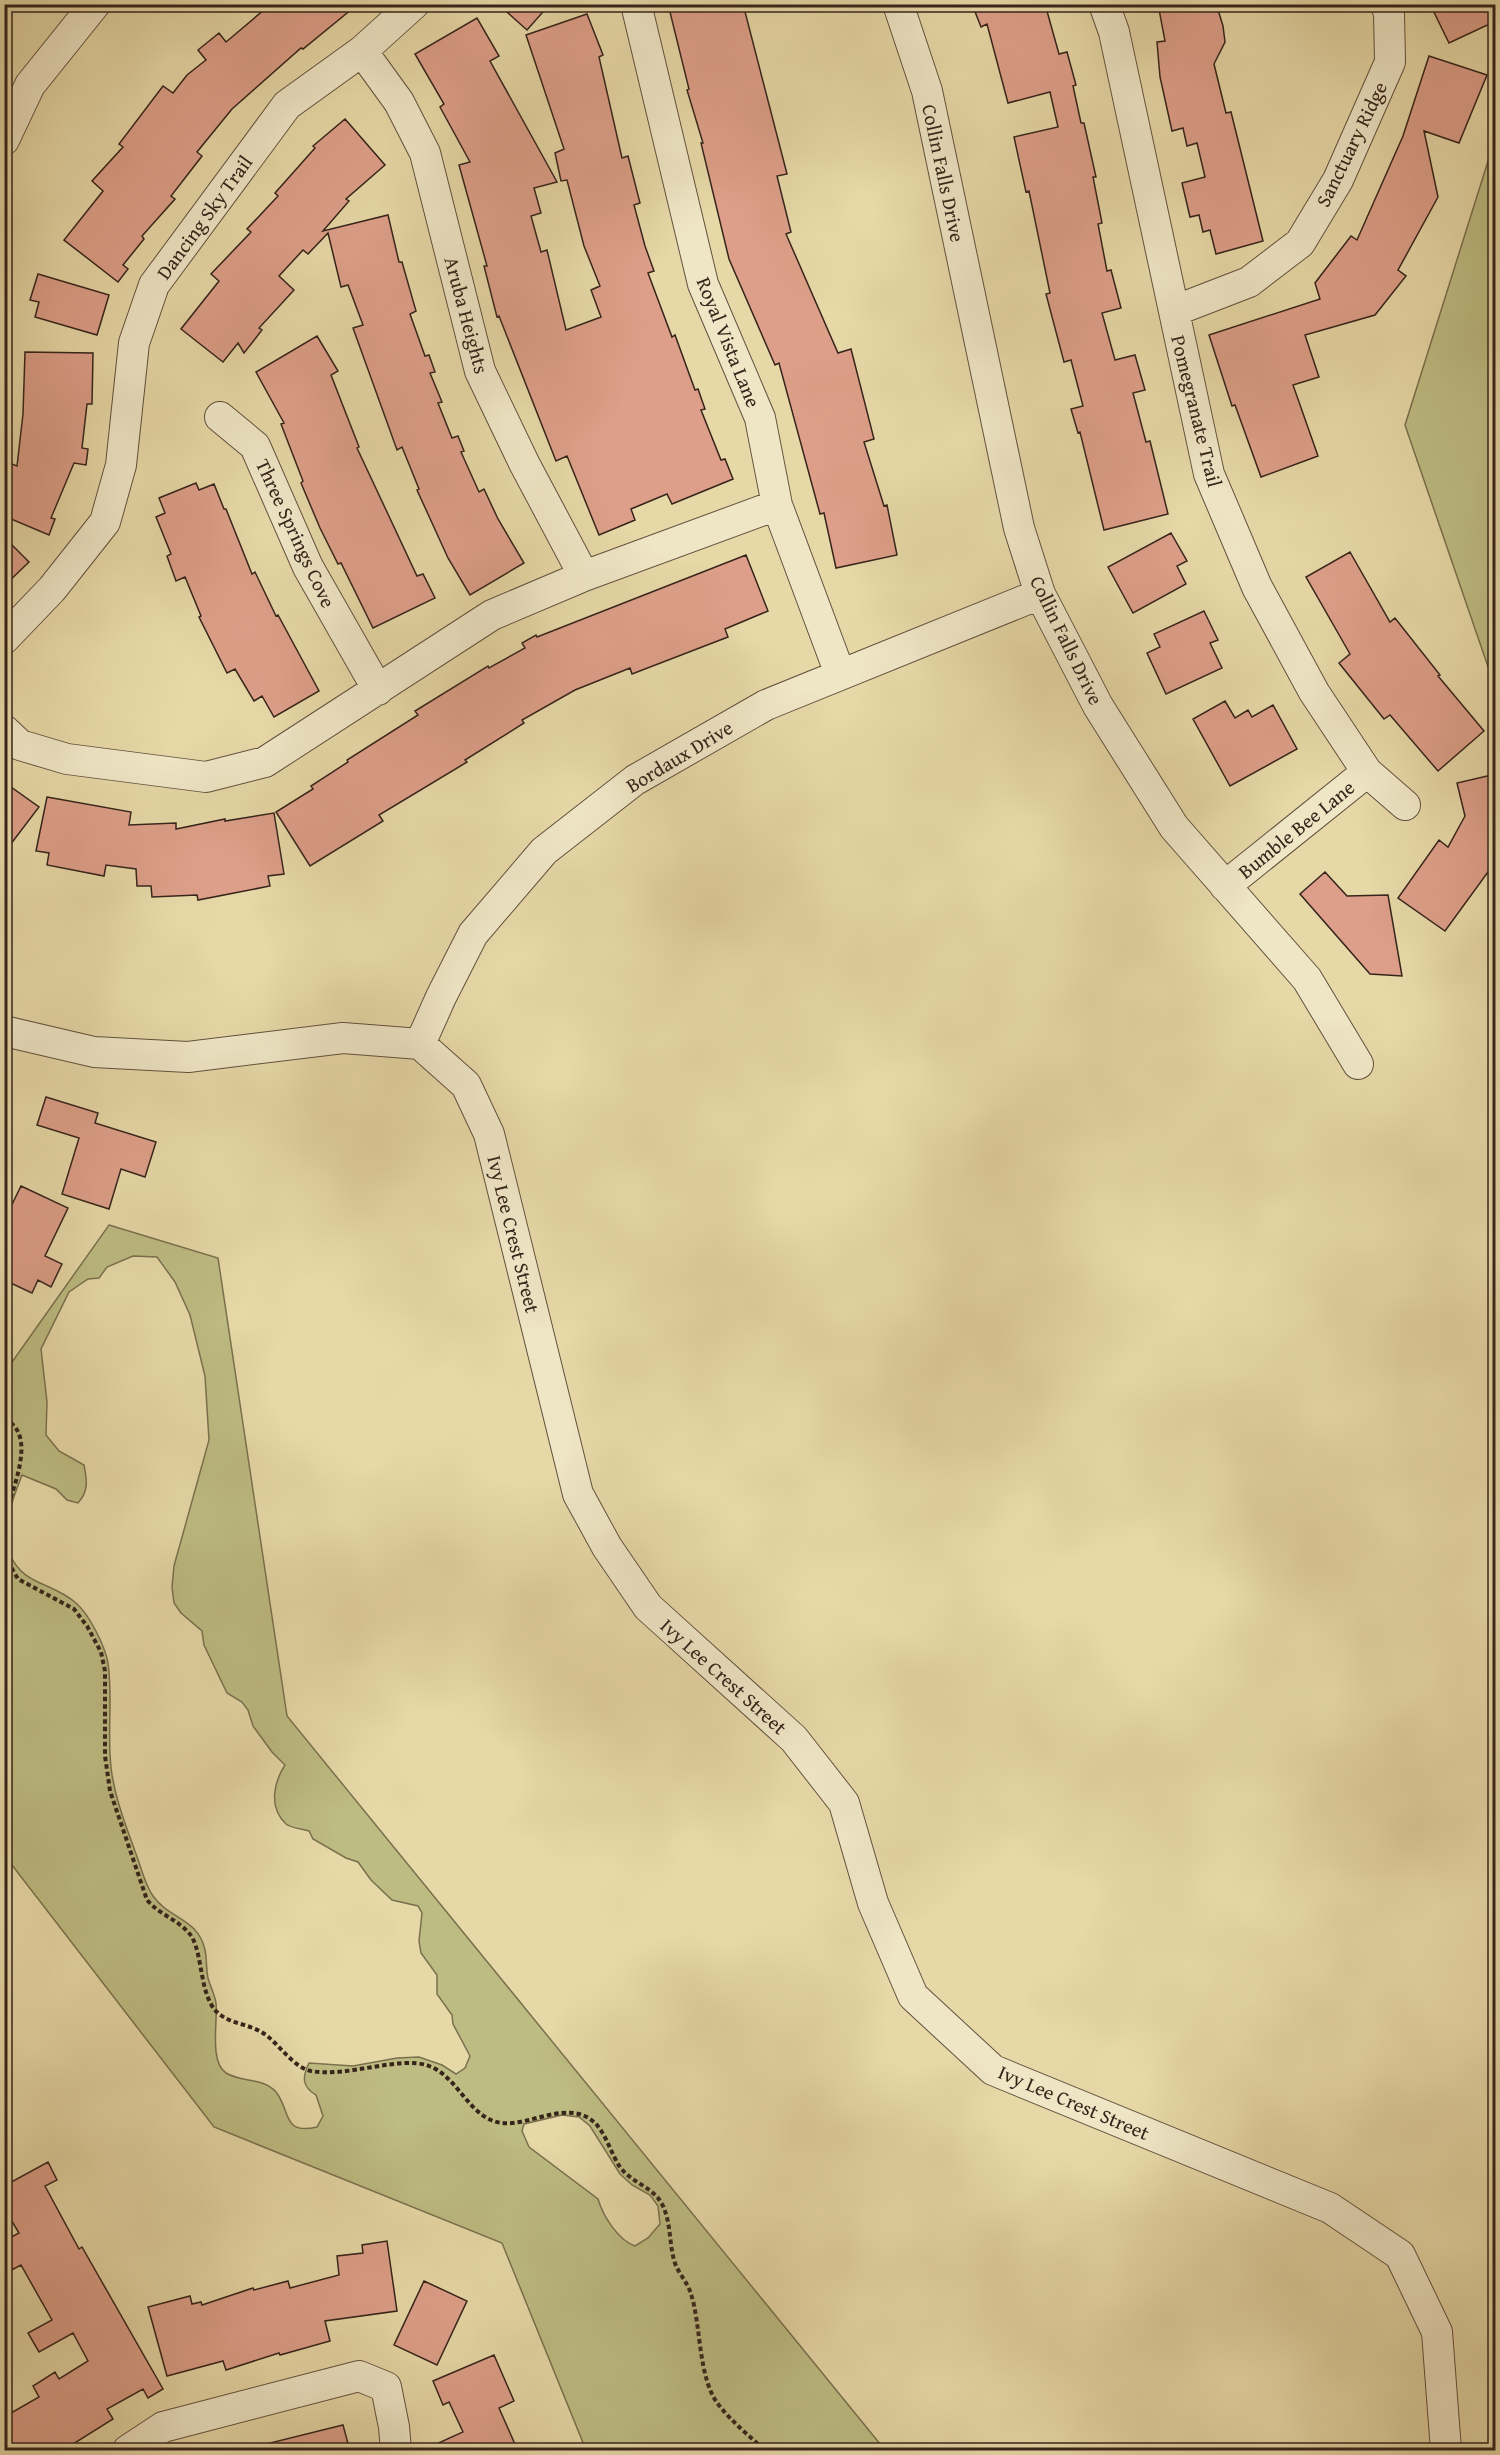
<svg xmlns="http://www.w3.org/2000/svg" width="1500" height="2455" viewBox="0 0 1500 2455" font-family="'Gentium Book Plus',serif">
  <rect width="100%" height="100%" fill="#e7d8a7"/>
  <filter id="stains"><feTurbulence type="fractalNoise" baseFrequency=".00333" numOctaves="4"/><feColorMatrix values="0 0 0 0 .2 0 0 0 0 .09 0 0 0 0 .02 0 0 0 .5 -.17"/></filter>
  <radialGradient id="worn" r=".72"><stop offset=".6" stop-color="#630" stop-opacity="0"/><stop offset="1" stop-color="#630" stop-opacity=".3"/></radialGradient>
  <path fill="#bdbc82" stroke="#7a704e" stroke-width="1.5" fill-rule="evenodd" d="M1495,139v548l-90,-262z
    M109,1225l109,33 69,458 598,734h-299l-84,-207 -288,-116 -209,-271v-484zM133,1256l24,1 18,25 15,33 15,61 4,64 -35,126 -2,21 2,16 7,10 21,18 2,14 23,48 15,9 6,8 5,16 19,26 13,13c-11,17 -17,42 1,59 5,4 16,5 23,7l4,8 33,19 12,4 13,18 21,20 26,6 4,7 -3,28 2,12 16,22v19l15,21 1,9 17,32 -5,12 -9,6 -14,-9 -23,-8 -22,1 -44,8 -44,-3c-7,14 -7,24 7,32l7,21 -6,11c-35,8 -26,-16 -41,-35 -13,-15 -34,-9 -50,-19 -17,-11 -8,-52 -10,-70 -1,-8 -6,-17 -8,-25 -2,-9 -1,-19 -3,-28 -7,-32 -36,-31 -52,-54 -8,-11 -12,-29 -17,-42 -10,-28 -22,-58 -25,-87 -4,-35 2,-70 -3,-104 -3,-17 -19,-49 -32,-60 -25,-22 -52,-16 -67,-50 -1,-4 -4,-8 -4,-12 0,-23 9,-45 17,-66l34,14 11,11 11,3c11,-12 9,-23 6,-38l-25,-14 -13,-16 1,-33 -6,-53 28,-57 19,-13 11,-1 8,-11zM562,2115l17,2 11,9 30,48 12,11 18,10 8,11 2,18 -12,14 -13,8c-17,-6 -32,-30 -37,-47l-69,-52 -7,-16 2,-7z"/>
  <path fill="#dd9f89" stroke="#36241b" stroke-width="1.5" d="M271,4h87l-55,45 -2,-1 -69,61 -35,43 5,4 -31,40 4,3 -33,37 2,3 -21,26 5,4 -10,13 -54,-42 39,-49 -11,-10 31,-34 -4,-3 44,-58 10,7 14,-18 19,-15 -8,-10 21,-17 7,9z
    M498,4h52l-23,26z
    M668,4h75l44,170 -10,2 14,56 -5,2 52,119 13,-4 23,90 -10,3 20,64 3,-1 10,50 -61,13 -12,-55 -4,1 -41,-151 -4,2 -46,-106 -28,-116h2l-16,-53 2,-1z
    M972,4h73l14,50 8,-2 9,33 -3,1 8,37h3l12,54h-3l9,46 -4,1 9,47 4,-1 10,38 -19,5 13,47 20,-5 10,35 -12,3 13,49 4,-1 18,73 -64,16 -24,-98 -2,1 -7,-24 12,-3 -12,-46 -7,2 -18,-68 4,-1 -21,-102 -3,1 -12,-55 44,-10 -8,-35 -42,11 -21,-79 -6,3z
    M1158,4h53l8,9 4,13 2,16 -11,22 12,49 5,-1 32,129 -47,13 -6,-24 -7,2 -4,-17 -9,2 -8,-34 23,-6 -8,-34 -10,3 -4,-18 -11,3 -12,-54 -3,-35 8,-1z
    M1430,4h60l6,11v6l-47,22z
    M587,14l16,41 -4,2 23,101 6,-2 12,47 -6,2 11,41 9,25 -6,2 24,64 3,-2 20,55 3,-1 7,20 -4,1 20,50 4,-1 8,20 -61,25 -5,-10 -36,15 4,11 -36,15 -32,-79 -11,5 -57,-145 -2,1 -13,-51h3l-28,-101 11,-3 -30,-55 4,-3 -29,-50 62,-36 22,38 -9,5 67,121 -23,6 7,25 -10,3 10,36 6,-2 19,80 35,-13 -10,-27 9,-4 -16,-40 -17,-66 -6,1 -6,-28 9,-4 -38,-114z
    M1429,56l58,19 -28,68 -35,-12 14,66 -40,73 8,6 -31,39 -70,20 14,42 -26,8 25,71 -57,21 -26,-72 -3,1 -23,-71 111,-36 -5,-16 36,-47 6,4 46,-104z
    M345,119l40,46 -39,34 3,2 -26,30 65,-16 11,47h3l14,49 -6,3 15,42 4,-1 6,17 -5,1 12,29 -4,1 14,35 6,-2 6,15 -3,1 18,40 5,-3 14,30 26,44 -54,32 -22,-37 -31,-68 2,-1 -17,-42 -5,3 -44,-122 10,-3 -15,-40 -7,2 -13,-54 -20,21 -5,-4 -24,26 15,14 -35,38 3,2 -18,23 -6,-10 -15,19 -42,-33 38,-48 -8,-7 40,-42 -4,-3 31,-33 -3,-3 40,-45 -2,-2z
    M38,274l71,21 -12,40 -62,-18 4,-15 -9,-2z
    M317,336l21,35 -7,4 28,72 -2,1 60,128 6,-2 12,24 -62,30 -32,-65 -3,1 -18,-36 -19,-45 2,-2 -22,-57 3,-1 -28,-51z
    M25,352l68,1 -1,51h-5l-5,44 6,1 -2,16 -12,-2 -23,55 4,1 -6,16 -45,-19v-55l13,5 6,-52z
    M196,483l3,7 15,-6 10,25h2l26,65 3,-2 21,44 2,-1 41,76 -45,26 -12,-21 -8,5 -19,-32 -8,4 -28,-56 2,-1 -16,-39 -9,4 -9,-25 4,-2 -15,-37 9,-4 -6,-15z
    M1171,533l16,28 -10,5 9,18 -53,29 -25,-46z
    M4,537l25,25 -25,24z
    M1350,552l40,70 5,-4 45,57 -2,1 46,55 -46,40 -48,-56 -6,4 -45,-56 11,-9 -44,-77z
    M746,555l22,56 -43,18 3,8 -96,37 -2,-6 -55,22 -53,30 2,3 -59,37 2,2 -88,53 4,6 -73,45 -34,-54 37,-23 -2,-3 37,-24 -1,-2 71,-45 -3,-4 73,-45 1,2 36,-20 -3,-5 14,-8 1,2z
    M1204,611l14,29 -8,3 12,25 -56,26 -19,-41 13,-6 -6,-13z
    M1225,701l10,17 13,-8 4,7 21,-12 24,44 -67,37 -37,-67z
    M1496,774v87l-51,70 -47,-33 41,-58 9,7 17,-31 -8,-33z
    M4,782l35,25 -35,46z
    M47,797l84,15 -2,13 47,-2v6l49,-10v2l49,-8 10,61 -16,2 2,10 -72,14 -1,-5 -45,2 -1,-11h-14l-1,-17 -30,-4 -2,11 -57,-11 2,-12 -13,-2z
    M1325,872l22,24 41,-1 14,81 -32,-2 -70,-80z
    M46,1097l52,16 -3,10 61,19 -11,35 -24,-8 -12,40 -47,-15 17,-56 -42,-13z
    M21,1186l47,22 -23,48 17,8 -11,23 -13,-7 -6,13 -28,-13v-59z
    M48,2162l9,18 -12,6 34,63 3,-2 81,142 -15,9 -5,-9 -36,20 6,10 -51,32h-58v-34l35,-20 -6,-11 22,-14 4,7 29,-18 -15,-28 -34,19 -11,-19 24,-13 -31,-55 -17,9v-33l15,-8 -15,-25v-22z
    M387,2241l10,70 -72,10 5,20 -50,14 -1,-2 -53,17 -3,-9 -56,15 -19,-69 42,-11 2,8 9,-2 1,3 51,-17 1,2 34,-9 2,7 49,-13 -2,-19 26,-3 -1,-8z
    M424,2281l43,20 -30,64 -43,-20z
    M494,2355l20,46 -15,7 19,43h-97l42,-19 -14,-30 -6,3 -10,-24z
    M343,2425l7,26h-88v-6z"/>
  <g fill="none" stroke-linecap="round" stroke-linejoin="round">
    <defs>
      <path id="minor" d="M636,4l67,280 57,134 17,87 63,169
        M898,4l29,87 92,437 21,66 58,112 76,121 133,152 51,85
        M1104,4l10,28 95,442 48,113 57,105 53,80 38,33
        M362,51l37,51 26,51 55,218 44,92 60,113
        M4,140l26,-55 65,-81
        M1174,311l75,-29 51,-39 38,-63 52,-118 -1,-48 -3,-10
        M220,417l35,29 53,121 70,123
        M4,639l48,-50 53,-67 16,-57 13,-122 20,-58 133,-180 75,-54 52,-47
        M4,730l16,15 47,14 139,18 59,-15 227,-147 92,-39 193,-71
        M1225,886l142,-114
        M4,1031l90,21 94,5 155,-19 77,6 46,41 23,49 89,360 29,53 41,60 146,132 50,64 29,100 40,93 80,74 337,138 70,47 37,77 9,118
        M420,1044l21,-47 32,-63 71,-83 91,-71 131,-75 274,-111
        M128,2450l35,-23 196,-51 27,11 8,40 2,23"/>
    </defs>
    <use href="#minor" stroke="#62513e" stroke-width="32"/>
    <path stroke="#36241b" stroke-width="4" stroke-dasharray="4.5 3" stroke-linecap="butt" d="M4,1419c36,15 6,74 0,101
      M4,1555l14,24 56,30 13,17 14,26 4,19v85l5,35 37,109c12,14 29,19 41,32 14,14 11,51 23,72 10,20 35,18 52,29 16,10 29,34 48,38 36,7 89,-16 118,-5 30,11 40,53 73,57 29,3 66,-24 92,-1 12,11 17,32 26,45 12,16 33,20 42,37 9,18 7,37 12,56 3,12 13,21 17,34 10,30 7,84 27,110 13,17 31,32 47,46"/>
    <use href="#minor" stroke="#efe6c6" stroke-width="30"/>
  </g>
  <g text-anchor="middle" dominant-baseline="central" stroke-width="5" stroke-linejoin="round" paint-order="stroke">
    <g font-size="20" fill="#36241b" stroke="#efe6c6">
      <text transform="translate(1351 144) rotate(-64)">Sanctuary Ridge</text>
      <text transform="translate(944 173) rotate(78)">Collin Falls Drive</text>
      <text transform="translate(204 217) rotate(-54)">Dancing Sky Trail</text>
      <text transform="translate(467 315) rotate(75)">Aruba Heights</text>
      <text transform="translate(729 342) rotate(68)">Royal Vista Lane</text>
      <text transform="translate(1197 411) rotate(76)">Pomegranate Trail</text>
      <text transform="translate(296 533) rotate(65)">Three Springs Cove</text>
      <text transform="translate(1067 640) rotate(64)">Collin Falls Drive</text>
      <text transform="translate(679 756) rotate(-31)">Bordaux Drive</text>
      <text transform="translate(1296 829) rotate(-39)">Bumble Bee Lane</text>
      <text transform="translate(514 1234) rotate(76)">Ivy Lee Crest Street</text>
      <text transform="translate(724 1676) rotate(42)">Ivy Lee Crest Street</text>
      <text transform="translate(1074 2102) rotate(23)">Ivy Lee Crest Street</text>
    </g>
  </g>
  <rect width="1500" height="2455" fill="none" stroke="#e7d8a7" stroke-width="24"/>
  <rect x="6" y="6" width="1488" height="2443" fill="none" stroke="#36241b" stroke-width="3"/>
  <rect x="12" y="12" width="1476" height="2431" fill="none" stroke="#36241b" stroke-width="1.5"/>
  <rect width="100%" height="100%" filter="url(#stains)"/>
  <rect width="100%" height="100%" fill="url(#worn)"/>
</svg>
